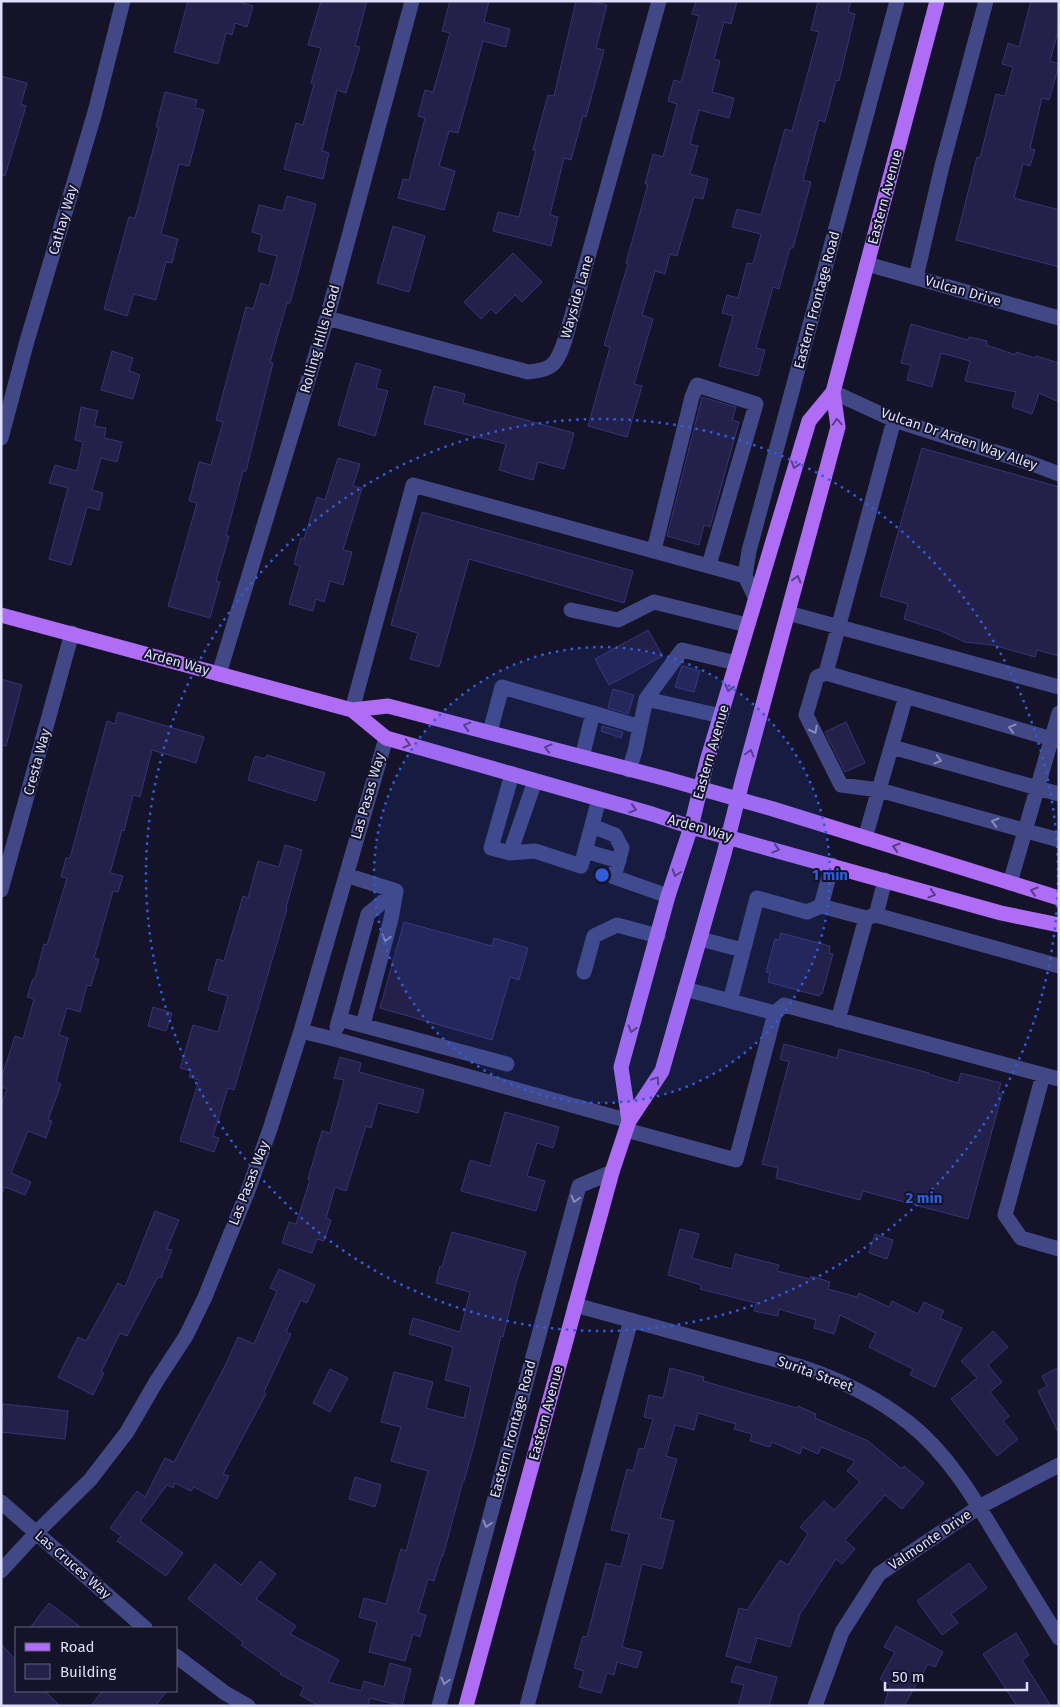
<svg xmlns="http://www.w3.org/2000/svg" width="1060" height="1707" viewBox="0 0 1060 1707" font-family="'Fira Sans',sans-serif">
  <rect width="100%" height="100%" fill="#14132a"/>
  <path fill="#232049" stroke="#383474" d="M188,1h48l17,5 -6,21 -12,-4 -3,12 -6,-2 -8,31 -44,-12z
    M321,1h46l-12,45 5,1 -14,46 -9,-3 -15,61 7,2 -6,26 -39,-10 12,-46 7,2 11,-41 -3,-1 10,-35 -13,-3z
    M450,1h39l-5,21 26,7 -4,18 -23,-6 -25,92 -9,-2 -10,35 16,5 -11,39 -46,-12 5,-19 6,1 16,-62 -7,-2 7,-26 8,2 17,-59 -8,-2z
    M576,1h16l15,4 -11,43 8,2 -18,67 -3,-1 -12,44 -7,-2 -14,57 8,2 -7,29 -58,-15 5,-19 21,5 17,-67h-3l15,-55 6,1z
    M696,1h41l-6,23 -7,-2 -10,37 6,2 -8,31 22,6 -5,20 -30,-8 -9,34 8,2 -8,28 18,5 -5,20 -9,-2 -17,59 -7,-2 -5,20 -10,-3 -13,44 11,4 -19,65 8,2 -15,51 -39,-11 22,-79 -6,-2 24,-81 -2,-1 22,-79h-3l8,-30 10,3 14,-53 -9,-3 6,-21 7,2 18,-66 -7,-2z
    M818,1h33l-3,11 7,2 -16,67 -3,-1 -11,42 -6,-2 -16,60 8,2 -18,66h-3l-11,41 -6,-2 -17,61 9,2 -7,26 -39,-10 14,-50 -11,-3 5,-18 11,3 9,-35 6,1 8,-30 -29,-7 5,-18 24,6 24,-86 7,2 27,-99 -8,-2z
    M1031,1h28v27l-9,33 9,3v1l-10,35 -7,-2 -12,50 5,2 -5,16 -7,-2 -9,34 45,12v57l-103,-27 21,-83 3,1 16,-64 9,2 8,-29 -11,-3 6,-21 11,4z
    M1,76l26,7 -6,21 5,2 -21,70 -4,-1z
    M165,92l32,8 -2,8 9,2 -15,56 -10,-2 -18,70 17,5 -6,24 -6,-1 -10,38 -22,-6 -7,22 -23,-7 25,-92 6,1 24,-91h-3z
    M287,196l29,8 -20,77 -6,22h-3l-17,59 3,1 -27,108h-3l-17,65h3l-13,45 4,1 -10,36 -42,-12 29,-103 -8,-2 10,-39 12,3 12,-43 -7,-2 30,-113 7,2 8,-26 8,3 8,-30 -19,-5 4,-16 -10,-3 7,-27 24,6z
    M393,226l32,10 -16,56 -32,-9z
    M513,253l29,29 -20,20 -7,-7 -19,19 -5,-5 -10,10 -17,-17z
    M911,324l57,16 1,-3 18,4 -1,4 30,10v-3l19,6 1,-2 23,7v39l-20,-9 -7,21 -20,-7 4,-15 -51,-11 5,-20 -29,-8 -9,34 -25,-7 4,-15 -10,-2z
    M112,351l21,7 -4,13 11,4 -7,24 -32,-9z
    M356,363l25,7 -5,18 12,3 -13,45 -37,-11z
    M434,386l31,8 -2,9 111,30 -10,36 -26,-7 -5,18 -34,-10 7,-26 -82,-20z
    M702,397l34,10 -4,13 7,2 -29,105 -6,-2 -5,20 -32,-9z
    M81,407l17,4 -4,15 12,2 -2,10 18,4 -5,20 -16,-4 -9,32 11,3 -4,17 -12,-3 -16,58 -22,-6 19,-71 -19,-5 6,-18 22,6 6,-29 -8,-2z
    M922,448l137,39v169l-22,-6 -2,7 -42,-12 -28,-3 -24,-11 -37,-12 4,-15 -28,-8z
    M338,458l22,6 -7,22 9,2 -19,62 9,2 -9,33 -13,-4 -6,21 -8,-3 -3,12 -24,-7 11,-38 -6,-2 7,-26 3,1 13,-42 8,3z
    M422,512l211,59 -9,32 -155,-44 -30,108 -29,-8 8,-26 -27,-8z
    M648,630l15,26 -54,29 -14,-26z
    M682,666l18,5 -6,21 -19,-5z
    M1,679l21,6 -16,61 -5,-1z
    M613,689l21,6 -6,19 -20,-6z
    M118,712l86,25 -8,26 -44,-13 -12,47 -7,-2 -9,36 -2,-1 -12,43 13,3 -5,16 -5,-1 -19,67 5,1 -8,27 -4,-1 -7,27 -13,-4 -8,27 9,3 -12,44 5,2 -13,36 4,1 -6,17 -18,-7 -17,42 20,9 -6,13 -20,-8 -4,8v-89l6,-17 -6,-2v-8l14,-43 8,3 11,-40 -7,-2 6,-18h2l9,-35 3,1 20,-67 -6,-1 5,-19h4l37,-137 8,3z
    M846,722l19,41 -20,9 -20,-40z
    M602,726l21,6 -2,6 -20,-7z
    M267,755l58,18 -9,28 -68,-21 7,-24 10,3z
    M285,845l17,5 -16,58 1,1 -53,181 -6,-2 -15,48 6,2 -5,14 -34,-11 19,-61 -10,-3 2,-6 -11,-3 13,-43 25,7 10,-36 -20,-6 9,-31 7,2 19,-65 5,2 10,-37 21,6z
    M404,922l88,24 2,-8 34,10 -9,32 -9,-3 -18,63 -112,-32z
    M781,933l49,13 -1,7 4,1 -11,40 -2,-1 -1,3 -51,-14 2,-9 -4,-1 9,-33 4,1z
    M153,1007l19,6 -6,18 -18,-5z
    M784,1044l53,14 2,-9 90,24 -1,1 30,9 3,-10 40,10 -3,10 4,1 -34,125 -105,-28 -3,9 -84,-22 2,-10 -16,-4 27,-102 -9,-3z
    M340,1057l21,6 -2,9 65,18 -6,23 -40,-10 -7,25 -5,-2 -20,65 -11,-4 -9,31 5,2 -7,21 -7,-2 -5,14 -30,-10 7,-21 7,2 14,-44 -2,-1 14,-48 8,2 14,-53 -10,-2z
    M505,1112l54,15 -6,21 -16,-5 -10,33 18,5 -9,30 -75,-20 9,-31 20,6z
    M155,1211l24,9 -12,29 5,1 -11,28 -3,-1 -31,59 -7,-3 -19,39 3,1 -11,22 -35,-18 20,-40 8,4 32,-58 7,4z
    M680,1229l19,5 -7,24 40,11 3,-15 44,11 -2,6 33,8 1,-3 19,6 -2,7 29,8 2,-4 30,14 3,-6 26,13 6,-12 20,9 -4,7 22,10 -27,59 -25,-12 3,-6 -44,-22 7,-14 -36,-18 -6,19 -20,-6 2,-8 -37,-11 -1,7 -24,-5 2,-8 -56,-14 1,-4 -33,-10z
    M452,1232l74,20 -10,31 -13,54 -2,-1 -27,109 -10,36h-1l-20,75 -1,-1 -8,26 -6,-2 -10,34 8,2 -6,22 -7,-3 -8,27 -36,-9 8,-30 -18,-5 5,-19 22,6 15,-55 5,2 22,-80 -37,-10 10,-34 -20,-5 13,-50 39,10 -7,26 38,10 7,-31 -26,-7 8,-33 -44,-13 4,-16 47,14 10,-40 -34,-9 4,-17 2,1z
    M875,1234l18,6 -6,19 -18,-6z
    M279,1269l36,16 -8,18 -6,-3 -15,32 5,2 -27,58 2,2 -43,80 6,2 -12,23 -23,-12 -3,4 -16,-8 -2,5 -6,-3 -27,36 43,32 -17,23 -49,-35 4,-5 -11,-8 27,-37 8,6 20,-39 9,4 51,-96 13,-29 16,7 23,-53 -7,-3z
    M993,1331l15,16 -20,18 14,17 -12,10 19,24 -6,5 15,18 -21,17 -46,-57 26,-21 -16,-17z
    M1059,1367v67l-21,-43 9,-5 -5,-10z
    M670,1368l34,9 -1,4 94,27 1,-2 18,8 -1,4 53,23 34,28 2,-3 20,17 -22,26 -17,-14 -40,45 10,9 -13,15 -6,-5 -36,55 -10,33 -33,-9 -7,25 -24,-7 13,-48 8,2 33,-50 8,5 20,-31 -8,-7 24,-26 10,9 26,-28 -13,-11 8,-10 -34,-14 -3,7 -16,-7 -2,7 -28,-12 -2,5 -20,-6 2,-7 -18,-5 2,-5 -38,-11 -4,17 -19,-5 -9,31 11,3 -17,59 14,3 -12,48 -20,-5 -20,83 20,5 -5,16 -20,-6 -3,13 -7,-2 -6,20 -22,-6 5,-16 -10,-3 9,-32 4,1 19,-74 15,4 8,-33 -18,-4 6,-23 10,-38 6,2 6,-23 5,1 9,-30 -9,-2 5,-22 14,3z
    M330,1369l18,9 -18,34 -17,-9z
    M3,1404l65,7 -3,28 -64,-7z
    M355,1477l26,8 -6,22 -26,-8z
    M260,1561l16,13 -20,25 40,27 -6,8 49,26 -11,22 33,9 3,-10 20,6 6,-24 21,6 -9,37 -32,-8 -2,8h-49l-19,-11 4,-8 -24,-13 1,-1 -40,-28 2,-3 -55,-43 27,-35 26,21z
    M969,1563l18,25 -36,26 7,9 -16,12 -25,-34z
    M49,1603l33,25h-52z
    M896,1626l47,26 -8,15 -7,-3 -24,42h-20l6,-21 -10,-6 15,-27 -11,-5z
    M1016,1633l13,22 -7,5 29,46h-34l-34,-52z
    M1,1644l15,16v31h29l15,15h-59z
    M736,1666l41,11 -8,29h-31l6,-21 -13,-3z
    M102,1691h65l-12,15h-64z"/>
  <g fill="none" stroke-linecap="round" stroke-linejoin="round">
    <path stroke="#414885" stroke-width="15" d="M867,264l192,54
      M916,277l26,-111 44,-165
      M327,318l201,54c26,-2 29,-9 37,-32l94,-339
      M833,392l61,28 136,43 29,11
      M894,420l-68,253 233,68
      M1,438l26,-97 68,-229 28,-111
      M654,550l38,-153 5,-12 59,19 -47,161
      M755,597l-10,-21 4,-25 148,-550
      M571,610l47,10 36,-18 93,23
      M788,613l271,74
      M826,673l-9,4 -11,38 35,70 38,5 180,50
      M219,674l108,-356 85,-317
      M646,699l75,17
      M352,710l61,-225 332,91
      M593,713l47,14
      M490,732l12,-45 91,26 -11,44
      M892,747l167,47
      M629,770l6,-19 11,-52 36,-49 54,13
      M512,774l-21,74 19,5 25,-2 46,15 18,-67
      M592,826l23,9 7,13 -8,29 54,19
      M865,838l41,-142
      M585,851l34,10
      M510,853l25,-72
      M832,865l-11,41 45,12
      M346,875l50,16
      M1010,883l49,-170
      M1,890l71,-257
      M876,915l9,-35
      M700,939l43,11
      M584,972l10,-36 23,-11 41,11
      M685,989l90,24 9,-8 275,74
      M730,1001l27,-103 50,14 14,-6
      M339,1019l168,45
      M838,1020l28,-102 10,-3 183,51
      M363,1025l28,-106 5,-28
      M337,1027l31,-113 28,-23
      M301,1031l33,8 295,82
      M1043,1075l-38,140 16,23 38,11
      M626,1130l110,30 39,-147
      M575,1305l227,62c39,13 74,30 107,56 39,31 65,75 90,117 20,33 40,66 60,98
      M1,1502l144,126
      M1,1571l35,-38 54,-53 37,-48 29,-50 30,-46 19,-39 44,-109 21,-59 31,-98 85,-293
      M176,1656l49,37 23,13
      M439,1706l140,-520 33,-14
      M527,1706l104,-386
      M815,1706l27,-74 37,-58 100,-67 80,-42"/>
    <path stroke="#af6df5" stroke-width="15" d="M1,615l351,95 36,-4 279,73 106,30 286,89
      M352,710l34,28 266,76 39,13 310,86 58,12
      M629,1121l-8,-54 47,-171 23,-69 16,-66 102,-340 24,-29
      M466,1706l146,-534 17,-51 33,-50 62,-217 18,-72 96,-355 -5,-35 104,-391"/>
  </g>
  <defs><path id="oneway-chevron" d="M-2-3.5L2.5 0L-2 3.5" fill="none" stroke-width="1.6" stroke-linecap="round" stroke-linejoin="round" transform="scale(1.25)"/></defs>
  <g stroke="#5a3b85">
    <use href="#oneway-chevron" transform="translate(837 422) rotate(-94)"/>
    <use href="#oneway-chevron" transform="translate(795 465) rotate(107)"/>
    <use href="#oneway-chevron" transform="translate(797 579) rotate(-75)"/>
    <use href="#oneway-chevron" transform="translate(729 688) rotate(105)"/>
    <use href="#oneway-chevron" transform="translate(467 726) rotate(-165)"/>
    <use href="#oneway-chevron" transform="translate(407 744) rotate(16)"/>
    <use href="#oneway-chevron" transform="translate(548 748) rotate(-165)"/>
    <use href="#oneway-chevron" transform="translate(750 753) rotate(-75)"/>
    <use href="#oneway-chevron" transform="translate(633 809) rotate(16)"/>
    <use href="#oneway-chevron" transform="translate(896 847) rotate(-163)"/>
    <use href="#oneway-chevron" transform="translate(776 849) rotate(16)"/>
    <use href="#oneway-chevron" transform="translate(676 873) rotate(108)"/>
    <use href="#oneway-chevron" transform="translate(1034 891) rotate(-163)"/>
    <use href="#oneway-chevron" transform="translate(932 894) rotate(16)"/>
    <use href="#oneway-chevron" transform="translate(632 1029) rotate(106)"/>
    <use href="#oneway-chevron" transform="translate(656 1080) rotate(-56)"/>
  </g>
  <g stroke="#888cbb">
    <use href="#oneway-chevron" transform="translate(1012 728) rotate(-163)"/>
    <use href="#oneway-chevron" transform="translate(814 730) rotate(63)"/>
    <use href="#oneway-chevron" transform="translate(938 760) rotate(16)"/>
    <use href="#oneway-chevron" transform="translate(995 822) rotate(-164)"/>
    <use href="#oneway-chevron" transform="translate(386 938) rotate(105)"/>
    <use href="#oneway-chevron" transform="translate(575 1199) rotate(105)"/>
    <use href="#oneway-chevron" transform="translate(487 1524) rotate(105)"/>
    <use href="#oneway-chevron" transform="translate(445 1681) rotate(105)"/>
  </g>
  <circle cx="602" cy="875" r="228" fill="#305cdc" fill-opacity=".12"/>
  <g fill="none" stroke="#305cdc" stroke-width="2.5" stroke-dasharray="2.5 5">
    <circle cx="602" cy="875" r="228"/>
    <circle cx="602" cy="875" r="456"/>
  </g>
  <g text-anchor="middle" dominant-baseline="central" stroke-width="4" stroke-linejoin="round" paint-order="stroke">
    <g font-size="14" fill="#dedffd" stroke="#14132a">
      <text transform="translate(885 197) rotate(-75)">Eastern Avenue</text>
      <text transform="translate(63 220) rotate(-74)">Cathay Way</text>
      <text transform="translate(963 291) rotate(16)">Vulcan Drive</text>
      <text transform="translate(577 297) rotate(-74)">Wayside Lane</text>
      <text transform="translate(817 300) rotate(-75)">Eastern Frontage Road</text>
      <text transform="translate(320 339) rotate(-74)">Rolling Hills Road</text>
      <text transform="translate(959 439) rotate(19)">Vulcan Dr Arden Way Alley</text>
      <text transform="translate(177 662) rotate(15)">Arden Way</text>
      <text transform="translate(711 752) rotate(-74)">Eastern Avenue</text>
      <text transform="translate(37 762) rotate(-75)">Cresta Way</text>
      <text transform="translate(368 796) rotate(-74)">Las Pasas Way</text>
      <text transform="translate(700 828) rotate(16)">Arden Way</text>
      <text transform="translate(249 1183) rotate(-69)">Las Pasas Way</text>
      <text transform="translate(815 1374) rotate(20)">Surita Street</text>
      <text transform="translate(546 1413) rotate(-75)">Eastern Avenue</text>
      <text transform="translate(513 1429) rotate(-75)">Eastern Frontage Road</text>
      <text transform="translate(930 1540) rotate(-34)">Valmonte Drive</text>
      <text transform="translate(73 1565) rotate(41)">Las Cruces Way</text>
    </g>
  </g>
  <circle cx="602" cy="875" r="8" fill="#305cdc" stroke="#14132a" stroke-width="2.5"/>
  <g font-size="15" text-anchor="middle" font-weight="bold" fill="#305cdc" stroke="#14132a" stroke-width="4" stroke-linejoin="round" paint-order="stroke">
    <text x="830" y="880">1 min</text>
    <text x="924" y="1203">2 min</text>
  </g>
  <rect width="1060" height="1707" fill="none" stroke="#dedffd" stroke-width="5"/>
  <rect x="15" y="1627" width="162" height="65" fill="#14132a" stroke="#65657e"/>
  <rect x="25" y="1643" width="25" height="8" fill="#af6df5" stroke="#65657e"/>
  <text x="60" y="1652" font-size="15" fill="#dedffd">Road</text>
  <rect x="25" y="1664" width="25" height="15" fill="#232049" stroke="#65657e"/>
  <text x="60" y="1677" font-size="15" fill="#dedffd">Building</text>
  <path d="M885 1682v8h142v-8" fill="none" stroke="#dedffd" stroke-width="2.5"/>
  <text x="892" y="1682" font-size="15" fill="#dedffd" stroke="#14132a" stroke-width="4" paint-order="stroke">50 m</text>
</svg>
